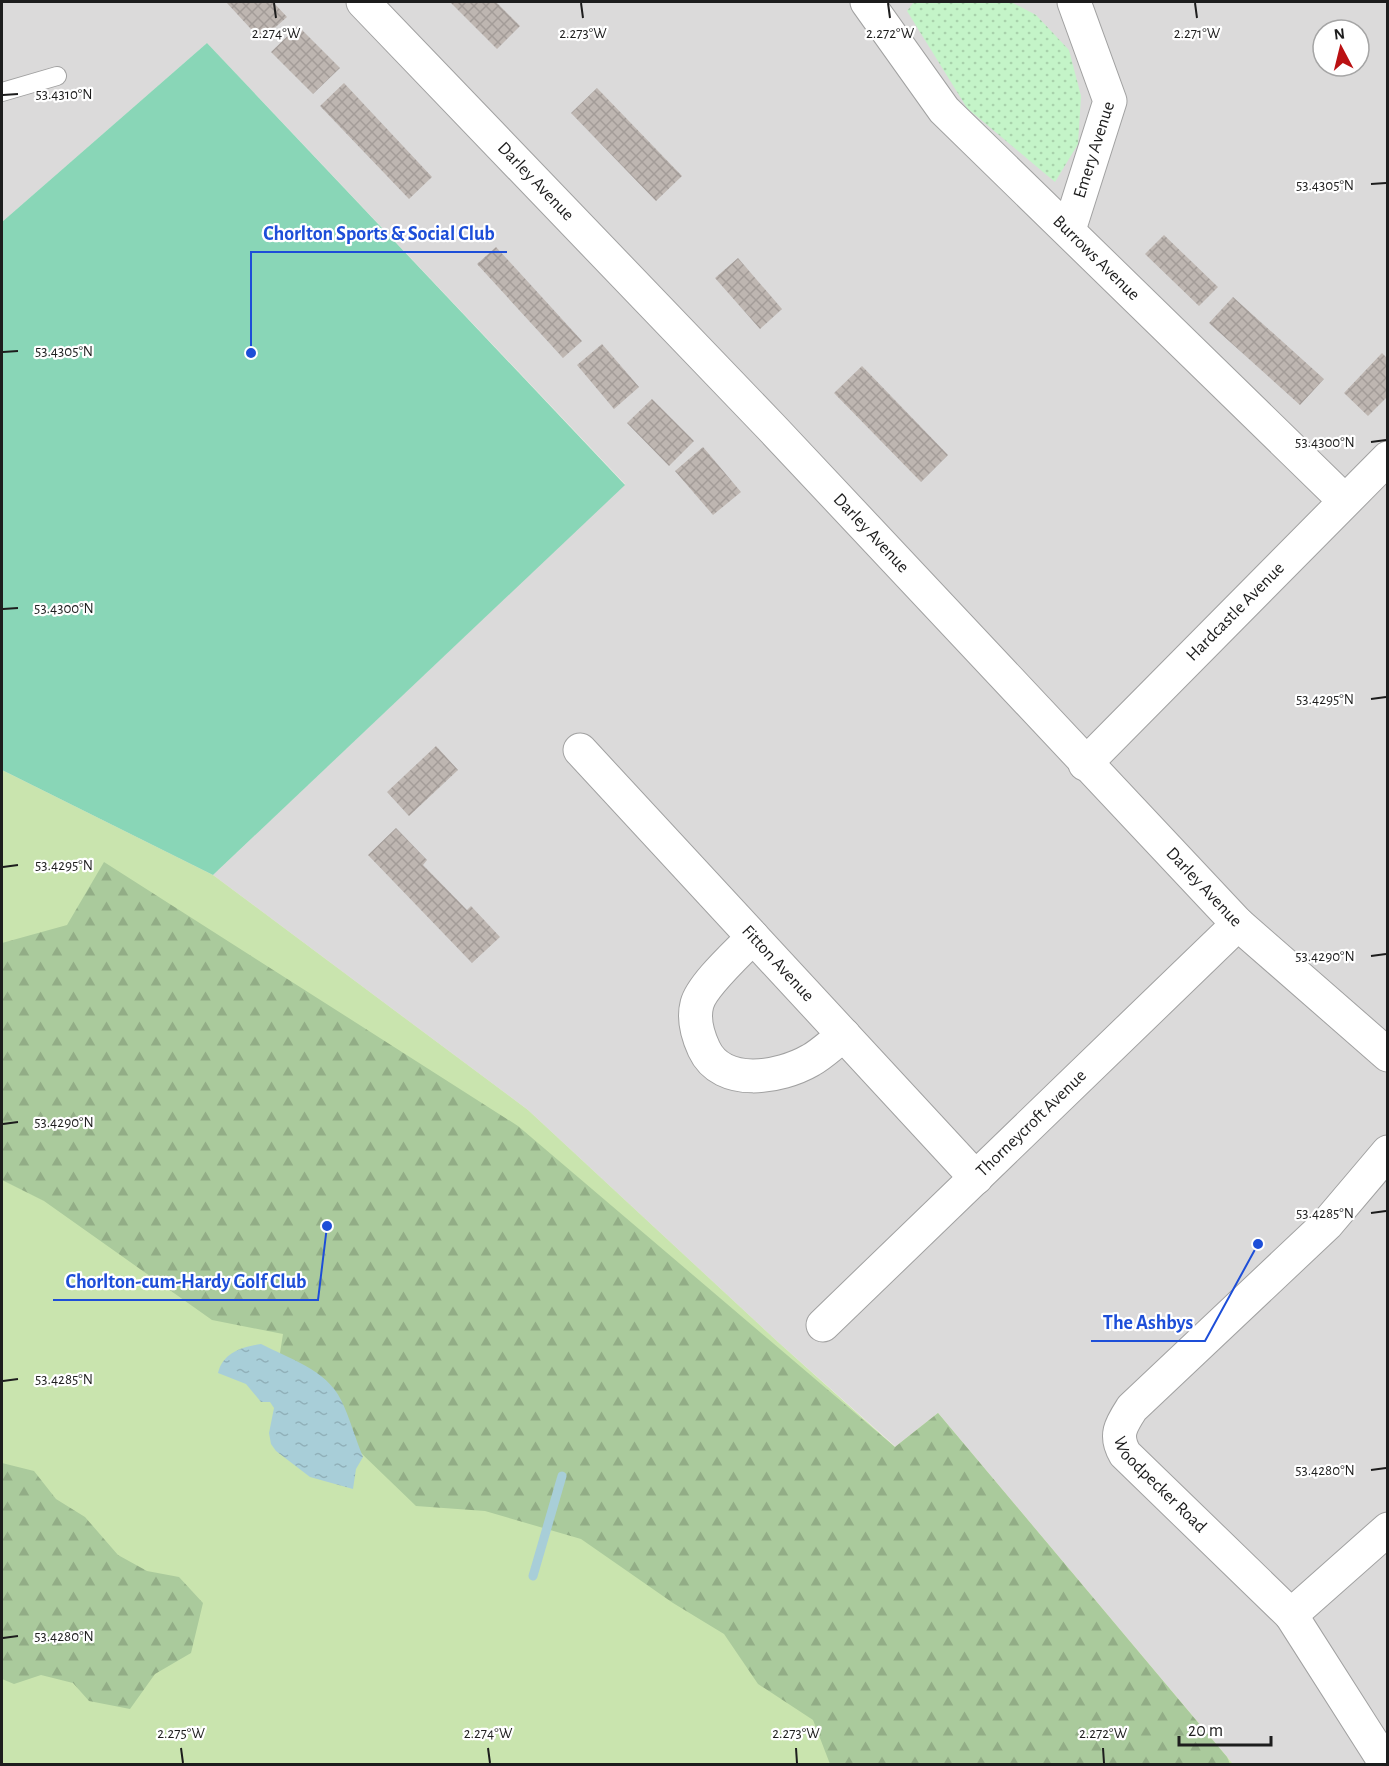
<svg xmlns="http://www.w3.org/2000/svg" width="1389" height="1766" viewBox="0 0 1389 1766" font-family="'Alegreya Sans',sans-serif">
  <defs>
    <pattern id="forest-firs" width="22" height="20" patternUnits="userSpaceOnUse" patternTransform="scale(1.5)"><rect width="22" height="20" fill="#aaca9c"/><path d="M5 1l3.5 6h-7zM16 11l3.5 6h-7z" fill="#92ad86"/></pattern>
    <pattern id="park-dots" width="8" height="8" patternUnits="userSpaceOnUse" patternTransform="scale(1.5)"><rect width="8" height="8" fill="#c4f4c8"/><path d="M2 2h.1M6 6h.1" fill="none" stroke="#a8d1ab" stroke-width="1.8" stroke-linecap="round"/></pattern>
    <pattern id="water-ripples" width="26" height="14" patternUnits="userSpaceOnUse" patternTransform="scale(1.5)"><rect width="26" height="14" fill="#a8ced8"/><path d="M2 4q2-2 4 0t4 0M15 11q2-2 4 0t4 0" fill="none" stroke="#90b0b9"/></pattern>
    <pattern id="building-cross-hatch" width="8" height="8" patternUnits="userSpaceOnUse" patternTransform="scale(1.5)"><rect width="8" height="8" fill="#beb6b1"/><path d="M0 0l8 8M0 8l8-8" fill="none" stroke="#a39c98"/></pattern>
  </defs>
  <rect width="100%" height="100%" fill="#eeeae4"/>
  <path fill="#dbdada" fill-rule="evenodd" d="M2,2h1385v1762h-154l-295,-351 -42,34 -118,-105 -250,-232 -315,-235 412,-391 -418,-441 -205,179zM1323,30h36v36h-36z"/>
  <path fill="#c9e4ae" d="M2,770l211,105 315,235 250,232 117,105 43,-34 295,351h-1231z"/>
  <path fill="url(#forest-firs)" d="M104,862l414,264 377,321 43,-34 289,344 3,7h-400l-17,-44 -55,-36 -34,-50 -51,-31 -92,-64 -96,-28 -69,-5 -139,-134 6,-38 -71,-14 -168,-119 -42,-21v-237l65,-18z
    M2,1463l32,8 22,28 29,18 33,38 29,16 32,6 24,26 -12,50 -36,21 -25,35 -41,-8 -16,-18 -32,-8 -27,9 -12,-5z"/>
  <path fill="url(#park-dots)" d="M914,2h97l25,13 33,35 12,46 -3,48 -23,38 -88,-74 -60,-97z"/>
  <path fill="#89d6b7" d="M207,43l418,442 -412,390 -211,-105v-548z"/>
  <path fill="url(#water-ripples)" d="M261,1344c27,14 66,26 80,56 9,18 14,38 22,57l-7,12 -3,20 -43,-12 -34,-26 -5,-7 -2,-11 5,-25 -4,-6h-9l-15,-18 -28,-11c5,-20 23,-26 43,-29z"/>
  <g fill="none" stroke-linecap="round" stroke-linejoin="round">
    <path stroke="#a8ced8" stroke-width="9" d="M533,1576l29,-100"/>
  </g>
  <path fill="url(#building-cross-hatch)" d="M226,2h47l14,15 -26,23z
    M450,2h46l24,24 -23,23z
    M298,26l42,42 -27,26 -42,-42z
    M344,83l88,94 -23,22 -89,-93z
    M597,88l85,88 -26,25 -85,-88z
    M1164,235l54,52 -19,19 -54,-52z
    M496,247l86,94 -19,17 -86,-94z
    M738,258l44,51 -22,20 -45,-51z
    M1233,297l91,82 -24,26 -91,-82z
    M602,344l37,43 -25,22 -37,-44z
    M1382,353l6,6v37l-20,20 -24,-23z
    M862,366l86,89 -27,27 -87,-89z
    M652,399l42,42 -25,25 -42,-43z
    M703,447l38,45 -28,23 -38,-44z
    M436,746l22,24 -49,46 -22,-24z
    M396,828l31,32 -4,5 44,45 4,-4 29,31 -28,26 -104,-108z"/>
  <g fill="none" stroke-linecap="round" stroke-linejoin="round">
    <defs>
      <path id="service" d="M2,92l55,-16"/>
      <g id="minor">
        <path id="s1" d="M363,2l409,426 466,496 150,131"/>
        <path id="s2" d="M867,2l77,108 400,390"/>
        <path id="s3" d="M1069,230l41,-129 -36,-99"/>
        <path id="s4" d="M580,750l396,428"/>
        <path id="s5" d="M1085,764l303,-306"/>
        <path d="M753,937c-14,15 -51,48 -56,67 -4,15 1,32 7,45 18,39 76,29 107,11 11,-6 22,-17 33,-25"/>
        <path id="s6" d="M1388,1152l-61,72 -195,184c-11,17 -18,27 -7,46l166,161 97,-86"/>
        <path id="s7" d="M823,1325l415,-401"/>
        <path d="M1291,1615l95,149"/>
      </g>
    </defs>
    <use href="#service" stroke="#a1a1a1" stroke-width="20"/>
    <use href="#minor" stroke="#a1a1a1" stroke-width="35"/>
    <use href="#service" stroke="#fff" stroke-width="18"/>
    <use href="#minor" stroke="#fff" stroke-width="33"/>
  </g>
  <path fill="none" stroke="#1d1d1d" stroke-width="2" d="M274,3l2,15M581,3l2,15M888,3l2,15M1195,3l2,15M3,95l15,-1M1371,184l15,-1M3,352l15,-1M1371,442l15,-2M3,609l15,-1M1371,699l15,-2M3,867l15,-2M1371,956l15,-2M3,1124l15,-2M1371,1213l15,-2M3,1381l15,-2M1371,1470l15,-2M3,1638l15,-2M181,1748l2,15M488,1748l2,15M796,1748l1,15M1103,1748l1,15"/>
  <g text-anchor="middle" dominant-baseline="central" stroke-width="4.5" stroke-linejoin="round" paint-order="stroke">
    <g font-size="18" fill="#1d1d1d" stroke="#fff">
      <text stroke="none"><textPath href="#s3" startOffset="84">Emery Avenue</textPath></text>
      <text stroke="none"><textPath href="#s1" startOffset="249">Darley Avenue</textPath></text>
      <text stroke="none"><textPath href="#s2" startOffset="345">Burrows Avenue</textPath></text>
      <text stroke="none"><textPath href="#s1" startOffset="735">Darley Avenue</textPath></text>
      <text stroke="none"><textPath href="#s5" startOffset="214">Hardcastle Avenue</textPath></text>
      <text stroke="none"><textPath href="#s1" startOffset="1221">Darley Avenue</textPath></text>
      <text stroke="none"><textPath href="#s4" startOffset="291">Fitton Avenue</textPath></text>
      <text stroke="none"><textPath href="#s7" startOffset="290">Thorneycroft Avenue</textPath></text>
      <text stroke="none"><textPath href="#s6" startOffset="458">Woodpecker Road</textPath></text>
    </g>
  </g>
  <g font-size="15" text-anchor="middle" fill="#1d1d1d" stroke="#fff" stroke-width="4.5" stroke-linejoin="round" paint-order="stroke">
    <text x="276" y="38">2.274°W</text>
    <text x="583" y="38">2.273°W</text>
    <text x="890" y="38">2.272°W</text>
    <text x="1197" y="38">2.271°W</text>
    <text x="64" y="99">53.4310°N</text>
    <text x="1325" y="190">53.4305°N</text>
    <text x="64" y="356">53.4305°N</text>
    <text x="1325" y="447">53.4300°N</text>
    <text x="64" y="613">53.4300°N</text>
    <text x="1325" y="704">53.4295°N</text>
    <text x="64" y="870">53.4295°N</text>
    <text x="1325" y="961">53.4290°N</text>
    <text x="64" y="1127">53.4290°N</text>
    <text x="1325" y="1218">53.4285°N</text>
    <text x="64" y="1384">53.4285°N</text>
    <text x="1325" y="1475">53.4280°N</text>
    <text x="64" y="1641">53.4280°N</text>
    <text x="181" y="1738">2.275°W</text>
    <text x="488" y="1738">2.274°W</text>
    <text x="796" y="1738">2.273°W</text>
    <text x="1103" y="1738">2.272°W</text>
  </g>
  <path fill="none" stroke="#1d4ed8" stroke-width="2" d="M251 353L251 252H507M327 1226L318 1300H53M1258 1244L1205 1341H1091"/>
  <g fill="#1d4ed8" stroke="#fff" stroke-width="2">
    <circle cx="251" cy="353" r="6"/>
    <circle cx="327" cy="1226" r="6"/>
    <circle cx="1258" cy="1244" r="6"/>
  </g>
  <g font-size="20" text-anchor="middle" font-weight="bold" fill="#1d4ed8" stroke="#fff" stroke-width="4.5" stroke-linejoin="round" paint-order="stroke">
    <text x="379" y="240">Chorlton Sports &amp; Social Club</text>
    <text x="186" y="1288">Chorlton-cum-Hardy Golf Club</text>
    <text x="1148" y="1329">The Ashbys</text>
  </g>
  <rect width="1389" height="1766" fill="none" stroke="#1d1d1d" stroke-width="6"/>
  <g transform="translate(1341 48) rotate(353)"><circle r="28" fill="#ffffff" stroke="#a5a5a5" stroke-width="1.5"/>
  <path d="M0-4.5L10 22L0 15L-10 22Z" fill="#ba1113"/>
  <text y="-9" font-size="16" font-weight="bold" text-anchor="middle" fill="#1d1d1d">N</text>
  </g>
  <path d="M1179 1736v9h92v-9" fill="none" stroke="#1d1d1d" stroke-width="3"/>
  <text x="1188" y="1736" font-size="18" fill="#1d1d1d" stroke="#ffffff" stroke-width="4.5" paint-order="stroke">20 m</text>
</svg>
